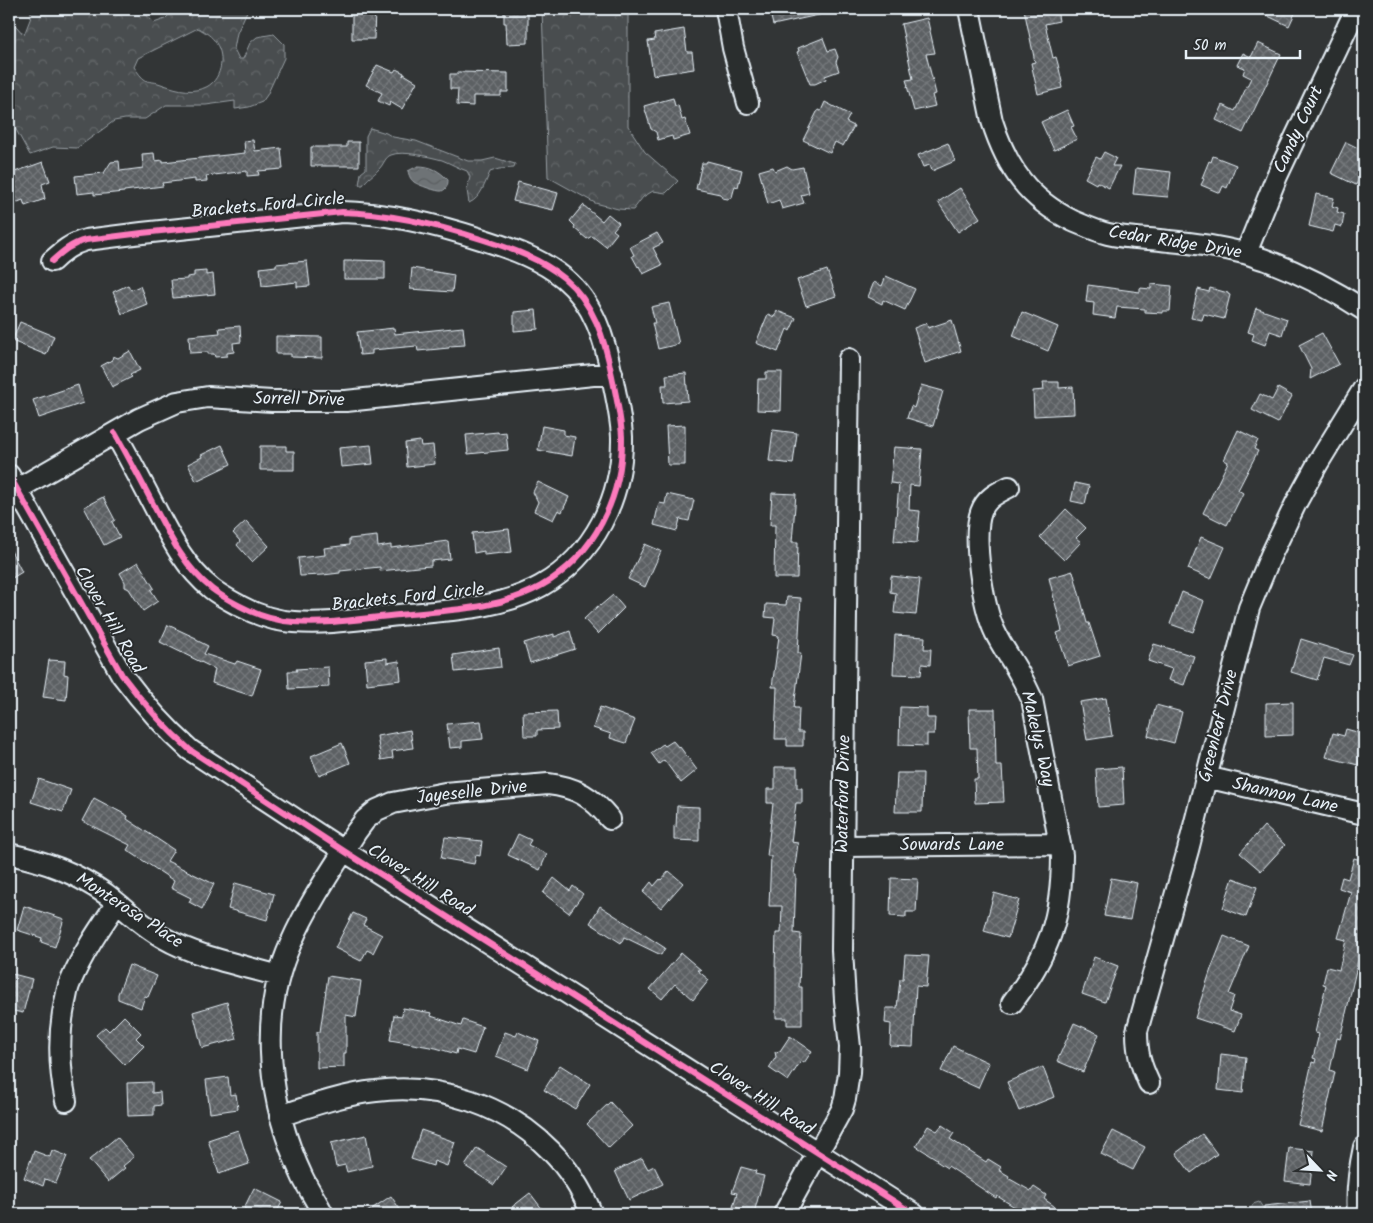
<svg xmlns="http://www.w3.org/2000/svg" width="1373" height="1223" viewBox="0 0 1373 1223" font-family="Kalam,sans-serif">
  <defs>
    <pattern id="forest-crowns" width="20" height="18" patternUnits="userSpaceOnUse" patternTransform="scale(1.25)"><rect width="20" height="18" fill="#494d4f"/><path d="M2 6a3 3 0 1 1 6 0M12 15a3 3 0 1 1 6 0" fill="none" stroke="#636769"/></pattern>
    <pattern id="water-waves" width="16" height="10" patternUnits="userSpaceOnUse" patternTransform="scale(1.25)"><rect width="16" height="10" fill="#6e7376"/><path d="M0 5q4-4 8 0t8 0" fill="none" stroke="#5a5e60"/></pattern>
    <pattern id="building-cross-hatch" width="8" height="8" patternUnits="userSpaceOnUse" patternTransform="scale(1.25)"><rect width="8" height="8" fill="#5c6063"/><path d="M0 0l8 8M0 8l8-8" fill="none" stroke="#73777a"/></pattern>
  </defs>
  <rect width="100%" height="100%" fill="#323536"/>
  <filter id="ink" filterUnits="userSpaceOnUse"><feTurbulence type="fractalNoise" baseFrequency=".02" numOctaves="2"/><feDisplacementMap in="SourceGraphic" scale="10" xChannelSelector="R" yChannelSelector="G"/><feConvolveMatrix kernelMatrix="1 2 1 2 8 2 1 2 1" color-interpolation-filters="sRGB"/></filter>
  <g filter="url(#ink)">
    <path fill="url(#forest-crowns)" stroke="#989fa4" fill-rule="evenodd" d="M31,9h110l13,14 11,-4 10,-10h73l-11,24 -3,16 5,10h4l7,-16 7,-6 17,-3 10,10v14l-17,37 -5,7 -13,5 -14,2v-8l-29,4h-40l-21,14h-20l-11,2 -37,27 -24,-1 -23,8 -21,-38v-99l15,17 7,-18zM198,28c7,4 14,8 18,15 10,14 5,39 -12,45 -16,6 -31,0 -46,-5 -3,-1 -7,-1 -11,-2 -6,-3 -9,-9 -13,-14l4,-9z
      M542,9h86v117l17,26 33,29 -12,12 -13,-2 -10,6 -10,13 -15,-1 -23,-6 -47,-26z
      M370,128l16,5 7,4 23,4 52,20h14l13,-3 20,6 -1,4 -15,1 -9,3c-5,11 -9,26 -21,31l-2,-13 3,-13 -3,-6c-9,-3 -17,-8 -25,-11 -11,-3 -40,-10 -51,-5 -6,2 -7,9 -12,14 -6,7 -11,8 -16,16h-4l2,-12 5,-4v-33z
      M1259,1202l4,6 1,6h-16l5,-10z"/>
    <path fill="url(#water-waves)" stroke="#9fa5aa" d="M418,166c13,0 22,5 30,14 0,4 -1,9 -6,11 -4,1 -24,-6 -28,-9 -4,-3 -5,-7 -6,-11z"/>
    <path fill="url(#building-cross-hatch)" stroke="#e8f1f8" d="M352,9h23l-1,30h-22z
      M504,9h24v34l-21,1 -1,-21h-2z
      M769,9h54v5l-50,11z
      M1024,9h33l2,12 -14,3 8,34 3,-1 2,7 4,18 -1,1 1,5 -24,6 -7,-31 4,-1z
      M1253,9h44l-8,17z
      M927,18l8,35 -9,1 10,40 -4,1 3,11 -21,5 -7,-25h1l-2,-6 7,-1 -12,-55z
      M684,29l3,23h5l2,17 -41,6 -5,-34 7,-1 -1,-6z
      M823,38l5,13 7,-2 3,8 -2,5 3,9 -14,5 1,3 -11,5h-5l-13,-32 2,-1 -1,-3z
      M1258,43l23,11 -38,79 -27,-13 7,-15 12,6 16,-33 -8,-4 2,-6 -8,-3 6,-12 8,4z
      M377,65l17,7 2,-3 8,4 -1,3 1,-2 13,8 -15,27 -12,-7 -1,4 -11,-5 4,-8 -16,-8z
      M458,72l50,1v19h-7v4h-28v10l-16,-1 1,-16h-8v-15h8z
      M673,98l2,8 3,-1 4,15 3,-1 5,16 -17,5 -1,-4 -14,4 -2,-8 -5,-3 -7,-23z
      M825,102l25,13 -4,7 8,4 -11,20 -8,-4 -5,11 -27,-13 15,-30 3,1z
      M1067,110l7,16 -3,1 6,12 -23,11 -13,-28z
      M253,140l2,11 26,-3 2,21 -25,2 1,4 -12,1v-5l-41,5 1,5 -12,1v-3l-33,4 1,3 -39,5v1l-30,3v-3l-17,2 -2,-18 29,-3 7,-11 8,-1 1,10 23,-3 -1,-14 12,-1 1,8 8,-1v2l82,-9 -1,-12z
      M347,142h12v24h-48v-19h36z
      M1346,142l18,9v14l-4,9 1,1 -5,10 -25,-12z
      M948,143l7,18 -23,10 -2,-6 -7,2 -5,-12z
      M1104,152l12,6 -4,8h8l-11,22 -12,-6 -1,2 -11,-6 11,-21 4,2z
      M1213,156l23,9 -9,23 -4,-2 -3,7 -19,-8 3,-6 -2,-1 7,-17 2,1z
      M707,161l35,9 -4,17 -3,-1 -3,11 -4,2 -6,-1 -2,-4 -24,-5 6,-26h4z
      M43,162l7,19 -8,3 3,15 -20,7 -2,-6 -10,4 -4,-12v-18z
      M787,166l5,3 11,-2 6,26 -8,2 3,8 -22,6 -3,-9 -11,4 -9,-33 14,-4 2,4z
      M1136,168l35,4 -3,25 -35,-3z
      M518,182l40,11 -5,17 -40,-9z
      M960,188l20,30 -22,14 -20,-30z
      M1316,194l18,4 -2,8 6,2 -1,4 7,2 -2,13 -7,-2 -2,7 -24,-6z
      M583,205l19,16 6,-7 11,9 -6,7 4,3 -11,14 -14,-11 -5,3 -13,-11 1,-2 -5,-5z
      M657,233l6,10 -10,5 9,17 -19,9 -4,-8 -1,1 -6,-11 2,-1 -4,-8z
      M353,260l32,1v18h-41v-18h9z
      M307,261l3,25 -13,1v-5l-35,4 -2,-18 16,-2v-2z
      M412,268l42,7 -2,17 -42,-3z
      M827,270l9,26 -30,10 -9,-26z
      M206,271v4l7,-1 2,20 -42,4 -2,-18 16,-1v-2l7,-1v-4z
      M886,276l29,13 -10,21 -22,-10 -1,4 -14,-7 6,-15 8,4z
      M1151,284l21,2 -2,25h-7v2l-18,-1v-3l-28,-2 -2,11 -22,-3 1,-12 -8,-1 2,-17 52,7v-4l11,1z
      M128,285l3,5 9,-4 7,18 -25,10 -9,-22z
      M1210,288l18,5v1l2,1 -6,24 -20,-5 -2,6 -11,-2 7,-29 11,3z
      M669,303l10,41 -21,5 -6,-26h3l-4,-16z
      M1256,308l31,11 -5,16 -12,-4 -5,14 -13,-5 2,-6 -6,-2z
      M536,310l2,19 -24,2v-19z
      M777,311l19,7 -6,13 -3,-2 -9,23 -22,-9 12,-29 6,3z
      M1022,312l36,15 -10,24 -35,-15z
      M952,320l9,31 -36,12 -11,-35 13,-5 1,5z
      M20,322l34,14 -8,19 -34,-14z
      M240,326l1,16 -8,1 1,9 -7,1v3l-12,1 -1,-3h-6v-2l-18,1 -1,-17 31,-3 -1,-5z
      M463,327l2,18 -16,1v2l-31,3 -1,-5 -45,4v4l-12,1 -3,-23 37,-4 1,6z
      M1322,333l17,31 -29,15 1,-10 -12,-24z
      M276,336l46,1v21l-31,-1v-3h-15z
      M130,351l10,19 -10,5 2,2 -20,10 -11,-21 11,-6 1,-4 5,2z
      M766,372h16l-1,39 -24,-1 1,-31h8z
      M686,373l2,28 -25,2 -1,-18h5l-1,-10z
      M1043,382h16v6l14,-1 1,27 -40,2 -1,-25 11,-1z
      M78,385l5,18 -44,15 -6,-18z
      M921,385l22,6 -10,35 -26,-8 4,-12 3,2z
      M1278,388l14,8 -14,27 -26,-13 8,-16 12,6z
      M685,425v40h-17l-2,-39z
      M542,426l22,4v5l11,2 -3,19 -34,-6z
      M773,430l24,3 -4,31 -24,-3z
      M1238,430l20,10 -4,9 4,2 -20,39 5,3 -16,32 -24,-12 25,-51 -4,-2z
      M498,432v1l8,-1 2,18 -40,4 -2,-19z
      M420,441l1,5 12,-1 2,19 -28,3 -2,-24z
      M222,445l9,19 -35,17 -8,-17 14,-7 -1,-2z
      M371,445l2,19 -32,3 -2,-19z
      M260,446h26v5h8v19h-34z
      M894,447l28,2 -3,37 -9,-1 -1,25 11,1 -3,32 -23,-2 5,-57 -9,-1z
      M538,482l31,15 -7,15 -4,-2 -5,10 -19,-9 4,-9 -5,-10z
      M1075,483l14,3 -4,18 -14,-3z
      M772,493l24,1 -4,48h6l-1,36h-23l1,-53h-5z
      M667,494l27,6 -5,21 -9,-2 -3,12 -23,-6 5,-22 6,1z
      M103,497l12,23 -3,2 8,15 -16,8 -20,-38z
      M1066,509l20,19 -10,10 5,4 -17,18 -24,-23z
      M246,521l23,25 -17,16 -15,-17 3,-4 -7,-8z
      M509,529l3,23 -28,3v-4l-10,2 -2,-20z
      M377,536l1,11 13,-2v3l57,-7 2,18 -19,2v5l-13,1 -38,4v-4l-40,4v2l-17,2 -23,1 -2,-18 27,-3 -1,-7 25,-3v-6z
      M1201,537l24,10 -14,32 -23,-10z
      M645,544l16,7 -16,36 -17,-8z
      M9,547l13,25 -13,8z
      M138,562l16,26 -3,2 7,11 -15,10 -14,-22 -4,-2v-5l-5,-9z
      M1073,571l14,52h2l11,33 -32,10 -11,-33 5,-2 -13,-53z
      M891,576l29,3 -4,36 -22,-2 2,-20 -6,-1z
      M1182,592l22,9 -11,31 -23,-8z
      M613,595l11,13 -26,26 -14,-15 15,-14 1,1z
      M787,597l14,1 -3,55h3l-7,55h5l-1,24h5v14h-16v-7h-12l2,-52h-5l7,-51 -6,-1 2,-17 -10,-1 1,-13 20,1z
      M168,625l28,13v2l12,6 -4,8 31,10 2,-3 24,8 -9,27 -40,-13 3,-14 -55,-27z
      M570,631l5,18 -45,14 -6,-20 30,-9v3z
      M895,635l30,2 -1,12h7l-1,16 -8,-1 -1,11 -28,-1z
      M1301,639l52,16 -4,10 -25,-7 -7,22 -26,-8z
      M1154,644l40,12 -10,29 -16,-5 4,-11 -24,-8z
      M499,648l2,19 -46,5 -2,-17z
      M387,658v5l12,-2 2,19 -34,4 -2,-24z
      M49,660l16,1 -1,13 4,1 -2,25 -23,-3z
      M328,667l1,20 -40,2 -1,-18h9l-1,-2z
      M1106,698l6,38 -25,4 -7,-38z
      M1293,702v33l-27,1v-33z
      M1156,705l26,7 -8,31 -26,-7z
      M600,707l35,13 -9,23 -16,-5 1,-4 -18,-6z
      M900,707l27,1v10h8l-1,16h-7v12l-28,-1z
      M969,709h26l1,57h6l2,36 -29,1 -1,-24h4l-1,-31h-7z
      M557,711l1,18 -21,1v6h-13l-1,-24z
      M481,721l2,18 -21,2v6l-12,1 -3,-24z
      M1346,729l18,5v10l-6,21 -32,-8 7,-24 11,3z
      M410,730l3,18 -21,3 1,7 -12,2 -4,-24z
      M673,741l6,7 1,-1 17,23 -16,13 -17,-23 -5,4 -8,-11 12,-9 2,2z
      M342,743l8,20 -31,13 -8,-20z
      M775,767h22v21h5v15h-6l-5,39 7,1 -4,32h2l-2,58 7,1 -2,53h3v38h-15v-7h-11v-51h-1l1,-34h5l1,-27h-13l2,-50h-4l6,-53h-6v-14h8z
      M1122,767l2,38 -26,2 -2,-38z
      M897,773h26l-1,39h-27z
      M39,779l32,11 -8,22 -32,-10z
      M94,798l34,18 -1,3 47,31 -7,11 47,23 -12,25 -13,-7 2,-4 -20,-10 3,-7 -47,-31 3,-5 -48,-24z
      M677,806l22,1v34l-25,-1v-14l2,1z
      M1264,826l21,19 -24,26 -21,-18z
      M518,834l13,6 -3,5 19,9 -7,16 -32,-15z
      M445,837l37,4 -2,15 -4,-1 -2,9 -33,-6z
      M1354,858l10,3v75l-24,103 -3,-1 -7,32 5,2 -13,59 -24,-6 14,-63 3,1 1,-4 -3,-1 6,-24 -4,-1 11,-48 -3,-1 4,-17 12,3 7,-30 -8,-2 13,-46 -12,-4 3,-11 6,2z
      M669,871l14,12 -22,25 -18,-16 8,-10 3,4 6,-7 1,1z
      M554,878l16,13 3,-5 10,8 -14,19 -26,-20z
      M891,878l27,1 -2,33h-10v5l-16,-1z
      M1111,878l26,5 -7,37 -26,-4z
      M1233,878l24,9 -11,30 -23,-9z
      M235,883l39,11 -7,26 -39,-11z
      M994,893l25,7 -11,38 -24,-7z
      M24,906l40,13 -9,28 -14,-5 1,-4 -25,-8z
      M600,906l65,42 -4,7 -37,-18 -3,6 -31,-20z
      M353,913l13,6 -3,6 19,10 -9,18 -6,-3 -6,11 -26,-13z
      M1224,936l25,10 -20,48 5,2 -5,15 12,4 -6,16 -40,-13 16,-49z
      M681,953l20,17h-4l12,10 -16,20 -18,-16 -13,15 -12,-10z
      M905,955l24,1 -3,31 -10,-1 -3,61 -23,-1 1,-22 -6,-1 1,-15h11l3,-29h3z
      M1094,957l24,9 -13,36 -23,-8z
      M129,965l28,11 -9,21 -3,-1 -4,12 -23,-9v-5z
      M9,973l23,6 -9,34 -14,-3z
      M328,976l33,5 -5,36 -10,-2v38h-2v14l-27,1v-36h3z
      M227,1002l10,37 -35,9 -9,-36z
      M403,1008l29,5 -1,3 30,10 2,-6 20,7 -9,27 -17,-5 -1,5 -20,-6 -46,-8 4,-25 8,1z
      M124,1016l17,17 -5,5 8,8 -19,19 -29,-30 9,-8 4,4z
      M1074,1023l25,11 -16,38 -26,-11z
      M505,1032l11,4 2,-4 21,9 -11,28 -32,-13z
      M790,1036l22,15 -8,12 -3,-2 -13,20 -19,-13 7,-11 -1,-5 5,-1z
      M953,1046l36,17 -11,25 -37,-17z
      M1221,1054l25,3 -3,36 -25,-3z
      M560,1065l30,19 -15,25 -31,-19z
      M1043,1067l11,30 -35,14 -12,-29z
      M228,1077l2,18 6,-1 2,15 -28,4 -4,-33z
      M152,1082v11l8,-1 1,13 -7,1v9l-26,1 -1,-33z
      M610,1102l22,24 -23,22 -22,-24z
      M942,1125l12,8 -4,6 36,23 2,-3 13,8 -2,3 10,6 -1,2 23,13 3,-4 12,8 -2,4 10,7 -6,8h-22l-29,-18 -1,2 -48,-32 -1,2 -11,-7 1,-2 -21,-13 12,-20 9,5z
      M238,1130l11,34 -30,10 -11,-34z
      M421,1130l34,12 -8,24 -13,-5 -1,5 -22,-7z
      M1113,1131l32,16 -12,23 -32,-16z
      M1202,1134l15,20 -26,19 -15,-20z
      M366,1135l6,31 -25,6 -2,-7 -9,2 -5,-24z
      M117,1137l17,20 -11,9 2,2 -17,14 -19,-22z
      M477,1148l29,19 -12,18 -29,-19z
      M1289,1148l25,3 -4,33 -25,-3z
      M52,1150l15,6 -11,27 -11,-4 -2,7 -19,-8 10,-27 16,6z
      M642,1158l6,11 6,-3 9,18 -34,16 -14,-29z
      M741,1167l15,4 -1,3 9,2 -10,37 -21,-6 4,-14 -5,-1z
      M254,1188l28,14 -6,12h-31l2,-4 -3,-2z
      M530,1193l16,21h-29l-5,-7z
      M391,1196l12,18h-39z
      M1310,1201l2,13h-48v-8z"/>
    <g fill="none" stroke-linecap="round" stroke-linejoin="round">
      <defs>
        <path id="minor" d="M726,9l7,39 15,55
          M969,9l23,112c15,47 36,78 81,100 12,5 23,10 35,13 20,5 41,4 61,7 25,2 51,6 75,12 7,2 15,5 22,7 34,13 68,30 98,50
          M1246,253l31,-77 79,-167
          M52,261c11,-10 19,-17 34,-21l56,-7 200,-21c49,1 96,13 142,28 28,9 57,19 80,38 30,25 41,62 48,98 4,20 9,40 10,61 1,60 -28,119 -81,149 -43,24 -94,24 -142,29 -34,3 -70,10 -105,7 -19,-1 -37,-7 -54,-16 -9,-5 -19,-10 -28,-17 -28,-22 -44,-56 -60,-87 -12,-23 -24,-46 -37,-69
          M9,475l113,200c21,28 42,52 68,75l154,101 570,363
          M1009,487c-12,6 -23,11 -28,25 -9,25 2,95 14,120 7,15 17,28 25,43 5,8 8,16 12,24l30,156c0,62 -13,99 -50,148
          M9,494l130,-75 38,-17 31,-5 64,4h74l266,-28
          M1206,777l158,37
          M844,846l216,-2
          M9,854c38,8 65,18 97,40 20,15 36,32 58,44 33,19 77,27 115,38
          M1149,1083c-9,-20 -12,-30 -12,-52l51,-181 61,-242 22,-53 25,-52 22,-40 46,-75
          M66,1101c-7,-33 -8,-66 -1,-99 2,-7 2,-13 5,-19 12,-29 30,-55 47,-80
          M280,1116c30,-10 65,-22 96,-25 64,-8 130,14 175,60 18,18 31,40 41,63
          M323,1214c-6,-12 -14,-24 -20,-36 -34,-72 -46,-160 -12,-235 17,-39 42,-75 65,-111l9,-12 12,-10 16,-7 52,-10 103,-9c28,3 44,13 62,35
          M784,1214l58,-105 3,-10 4,-26 1,-26 -5,-47 -3,-50 7,-591
          M1358,1214c-2,-23 1,-44 6,-67"/>
      </defs>
      <use href="#minor" stroke="#e8f1f8" stroke-width="24"/>
      <use href="#minor" stroke="#2a2d2e" stroke-width="20"/>
      <defs>
        <path id="cycleway" d="M52,261c11,-10 19,-17 34,-21l56,-7 200,-21c49,1 96,13 142,28 28,9 57,19 80,38 30,25 41,62 48,98 4,20 9,40 10,61 1,60 -28,119 -81,149 -43,24 -94,24 -142,29 -34,3 -70,10 -105,7 -19,-1 -37,-7 -54,-16 -9,-5 -19,-10 -28,-17 -28,-22 -44,-56 -60,-87 -12,-23 -24,-46 -37,-69
          M9,475l113,200c21,28 42,52 68,75l154,101 570,363"/>
      </defs>
      <use href="#cycleway" stroke="#2a2d2e" stroke-width="9"/>
      <use href="#cycleway" stroke="#fd7abc" stroke-width="6"/>
    </g>
  </g>
  <g text-anchor="middle" dominant-baseline="central" stroke-width="4" stroke-linejoin="round" paint-order="stroke">
    <g font-size="18" fill="#e8f1f8" stroke="#2a2d2e">
      <text transform="translate(1299 130) rotate(-65)">Candy Court</text>
      <text transform="translate(268 206) rotate(-5)">Brackets Ford Circle</text>
      <text transform="translate(1175 243) rotate(9)">Cedar Ridge Drive</text>
      <text transform="translate(299 400) rotate(1)">Sorrell Drive</text>
      <text transform="translate(408 598) rotate(-6)">Brackets Ford Circle</text>
      <text transform="translate(109 620) rotate(60)">Clover Hill Road</text>
      <text transform="translate(1219 726) rotate(-76)">Greenleaf Drive</text>
      <text transform="translate(1037 739) rotate(77)">Makelys Way</text>
      <text transform="translate(472 793) rotate(-6)">Jayeselle Drive</text>
      <text transform="translate(844 794) rotate(-89)">Waterford Drive</text>
      <text transform="translate(1285 796) rotate(13)">Shannon Lane</text>
      <text x="952" y="845">Sowards Lane</text>
      <text transform="translate(420 881) rotate(32)">Clover Hill Road</text>
      <text transform="translate(129 911) rotate(33)">Monterosa Place</text>
      <text transform="translate(761 1099) rotate(33)">Clover Hill Road</text>
    </g>
  </g>
  <rect width="1373" height="1223" fill="none" stroke="#2a2d2e" stroke-width="30"/>
  <rect x="15" y="15" width="1343" height="1193" fill="none" stroke="#e8f1f8" stroke-width="2" filter="url(#ink)"/>
  <g transform="translate(1320 1170) rotate(115)" stroke="#2a2d2e" stroke-width="4" paint-order="stroke">
  <path d="M0-4L9 19L0 12L-9 19Z" fill="#e8f1f8"/>
  <text y="-8" font-size="14" font-weight="bold" text-anchor="middle" fill="#e8f1f8">N</text>
  </g>
  <path d="M1186 50v8h114v-8" fill="none" stroke="#e8f1f8" stroke-width="2.5"/>
  <text x="1193" y="50" font-size="15" fill="#e8f1f8" stroke="#2a2d2e" stroke-width="4" paint-order="stroke">50 m</text>
</svg>
